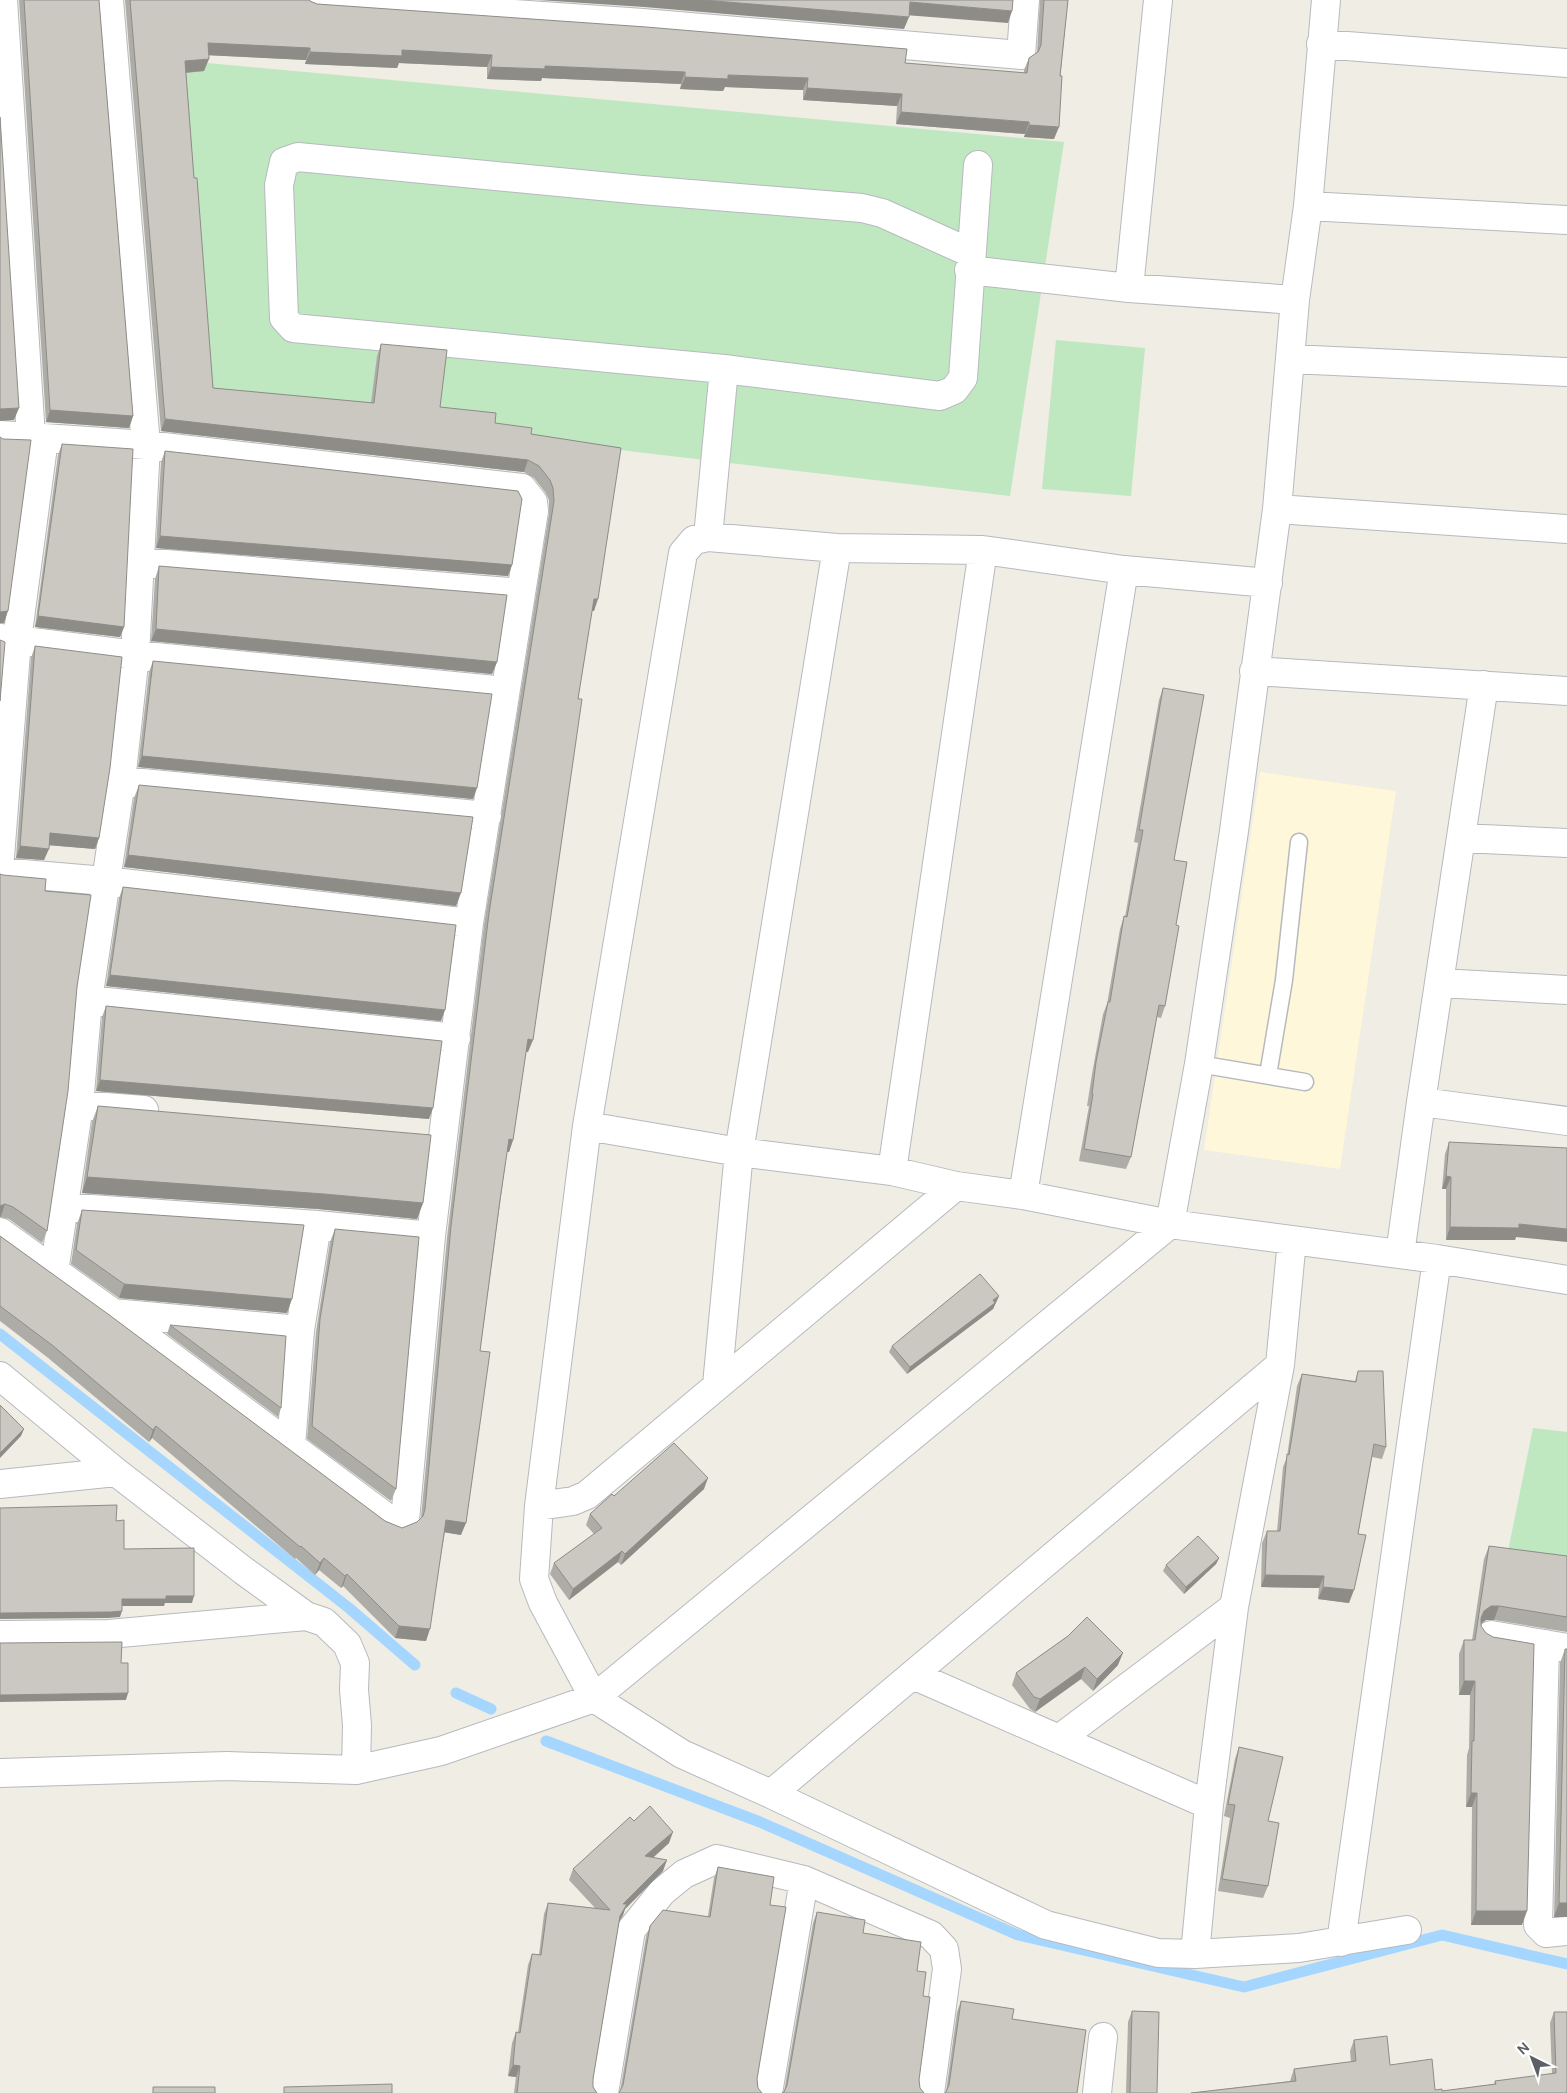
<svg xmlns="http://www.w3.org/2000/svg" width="1567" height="2093" viewBox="0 0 1567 2093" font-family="'DM Sans',sans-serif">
  <rect width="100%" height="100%" fill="#efede4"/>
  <path fill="#fff7d9" d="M1260,772l136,19 -56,378 -136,-19z"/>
  <path fill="#bfe7c0" d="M185,61l879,81 -54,354 -806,-95z
    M1056,340l89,8 -14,148 -89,-7z
    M1533,1428l34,4v133l-60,-9z"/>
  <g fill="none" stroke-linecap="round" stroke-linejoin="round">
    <path stroke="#a4d6ff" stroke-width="11" d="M0,1334l349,274 66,57
      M456,1693l35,16
      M546,1741l214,81 258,113 226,52 198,-52 125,29"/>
    <defs>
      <path id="lane" d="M1199,1064l106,18
        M1268,1075l16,-95 15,-138"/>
      <path id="street" d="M3,0l28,437
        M314,0l329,23 378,32 4,-55
        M1321,44l246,19
        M1308,206l259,14
        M971,253l-89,-40 -20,-5 -220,-18 -344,-33 -14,5 -5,23 5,133 9,10 431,41 216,27 14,-6 9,-12 15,-213
        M969,270l160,18 166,12
        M1129,288l29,-288
        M1291,359l276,13
        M0,435l146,10 376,43 11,14 1,9 -65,412 -38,313 -26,284 -7,4 -8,-4 -277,-207 -113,-81
        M1277,509l290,20
        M708,537l16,-168
        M141,562l380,31
        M1268,583l-144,-13 -141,-20 -146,-2 -129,-11 -14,3 -11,13 -96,573 -48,380 -5,73 9,24 51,95 88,56 89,40 275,131 112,28 37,1 104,-6 108,-18
        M0,638l135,17 370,36
        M1254,671l313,20
        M121,781l366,35
        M1462,838l105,5
        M0,857l17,-217 27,-201
        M0,872l105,9 364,42
        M1440,983l127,7
        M88,1000l368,38
        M1421,1102l146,19
        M79,1105l65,5
        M587,1126l152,26 153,19 64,15 67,9 147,29 267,35 130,21
        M892,1171l91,-621
        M1023,1195l101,-625
        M63,1207l254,18 114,11
        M1400,1254l21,-152 63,-417
        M54,1272l25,-167 9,-105 33,-219 14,-126 11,-210 -37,-445
        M113,1313l187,17
        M0,1376l116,96 128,99 62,45 18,6 23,22 8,19 -1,27 3,35 -1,45
        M717,1385l22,-233 98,-604
        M291,1446l9,-116 17,-105
        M0,1484l116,-12
        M539,1506l34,-5 14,-6 369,-309
        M0,1635l109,-1 197,-18
        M1491,1635l76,13
        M1545,1644l-7,281 8,8 21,-2
        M913,1675l296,130
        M1059,1739l175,-132
        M0,1773l227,-7 129,4 85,-19 153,-53 576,-474 29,-160 35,-233 43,-322 18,-209 13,-94 18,-206
        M771,1794l509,-429
        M1341,1942l96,-683
        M1195,1954l14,-149 25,-198 46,-242 12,-125
        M604,2093l27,-163 31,-38 22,-18 33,-15 87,21 127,55 13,14 3,20 -17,124
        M768,2093l36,-213
        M1097,2093l6,-56"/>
    </defs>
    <use href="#lane" stroke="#b6babe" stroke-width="19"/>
    <use href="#street" stroke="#b6babe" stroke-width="30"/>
    <use href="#lane" stroke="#fff" stroke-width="16"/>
    <use href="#street" stroke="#fff" stroke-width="28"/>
  </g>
  <path fill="#aeaca6" d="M19,0h80l34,416 -4,12 -83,-6z
    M125,0h184l1,1 7,3 588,59 119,10v-3l5,-12 8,-5 3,-53h28l-14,139 -30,-2 1,-3 -129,-10 1,-18 -94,-6v-10l-78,-3 -2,4 -43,-2 1,-5 -139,-6 -1,3 -54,-2v-12l-88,-4 -2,5 -92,-4 1,-4 -98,-5 -4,16 -18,2 8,105 19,210 158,15 6,-47 4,-12 59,63 91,27 90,14 -27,163h-2l-14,88 -50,353h-2l-13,88 -4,12h-2l-27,199 -19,184 -16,-3 -19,109 -31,-3 -52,-52 -2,2 -22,-18 -4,5 -19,-17 -1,1 -143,-121 -3,4 -102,-85 -47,-36v-85l385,285 17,7 15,-6 4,-4 26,-280 37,-313 65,-412v-13l-4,-8 -11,-14 -10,-6 -363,-41z
    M62,444l62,183 -4,10 -85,-10 23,-172z
    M165,451l347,114 -4,11 -352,-28 5,-86z
    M159,566l338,96 -5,12 -341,-33 4,-62z
    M35,646l64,192 -4,11 -46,-4 -5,15 -28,-2 15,-200z
    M153,661l320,138 -335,-32 11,-95z
    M1163,688l11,172 2,65 -11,81 -4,12 -4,-1 -26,140 -5,12 -47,-8 10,-55h-2l5,-32 11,-60 4,-10 13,-75 4,-13 1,1 13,-74 -4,-1 25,-142z
    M139,785l317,121 -332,-39 10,-69z
    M0,874l45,17 32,96 -30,244 -5,12 -33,-24 -9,-2z
    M123,887l318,134 -335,-35 13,-88z
    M106,1006l323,113 -333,-28 6,-74z
    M98,1106l325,97 -6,16 -99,-10 -236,-16 10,-71z
    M1449,1142l67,95 -1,3h-69v-51h-4l3,-35z
    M82,1210l205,103 -168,-15 -48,-34 6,-40z
    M335,1229l61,260 -5,12 -84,-62 9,-107 14,-90z
    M999,1296l-6,13 -86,65 -18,-22 3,-6z
    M170,1325l111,83 -3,9 -111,-83z
    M1358,1371l28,76 -4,12 -10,-2 -14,77 -9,69 -31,-4 1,-11 -58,-1 1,-44 5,-12h10l6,-64 4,-10 10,-71 5,-12 53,7z
    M704,1489l-83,76 -3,-3 -49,38 -19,-26 4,-11 40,-29 -8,-9 4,-11 24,-18z
    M1489,1546l78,10v76l-73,-12h-8l-5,4 41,301h-51l1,-118h-6l1,-52 2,-7 1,-53h-11v-41l5,-14h8l12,-81z
    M1219,1558l-3,6 -32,30 -21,-23 3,-6z
    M1068,1636l50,29 -25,26 -12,-12 -46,33 -5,-3 -18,-24 4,-12z
    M1565,1649h2v268h-13l6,-254z
    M1239,1747l29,139 -5,12 -45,-7 12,-73 -6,-2 11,-57z
    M634,1821l35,22 -16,15 10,13 -38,38 -2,6 -4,7 -26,157v8l4,6h-83l2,-16 -8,-1 4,-33 4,-11h2l10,-67 4,-11 7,1 5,-41 4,-11 47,5 -26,-28 4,-11z
    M718,1867l52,38 -13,174 1,9 -138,4 26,-155 4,-11 58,-10 6,-38z
    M817,1912l46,21 54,38 6,25 -4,84 1,8 -136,4 29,-169z
    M961,2001l51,18 -66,73 11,-80z
    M1132,2011l25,82h-31l2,-71z
    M1554,2012l13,81h-376l99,-12 4,-12 57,-7 -1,-11 4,-11 36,25 45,25 7,1 52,-7 1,-3 57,-7 -2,-51z"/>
  <path fill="#8d8c87" d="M538,0h165l206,17 -5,12 -260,-22z
    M910,2l102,9 -4,12 -103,-8z
    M208,43l102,5 -4,12 -103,-5z
    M402,50l90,5 -5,12 -88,-4 -2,5 -92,-4 5,-12z
    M209,59l-5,12 -23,2 4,-12z
    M545,66l140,6 -4,12 -139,-6 -1,3 -54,-2 4,-12z
    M728,75l80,3 -5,12 -78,-3 -2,4 -43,-2 5,-12z
    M807,88l95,6 -5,12 -94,-6z
    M901,112l128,10 -4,12 -129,-10z
    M1029,125l30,2 -5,12 -30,-2z
    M19,408l-5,12 -14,1v-12z
    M50,410l83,6 -4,12 -83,-6z
    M165,419l363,41 -4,12 -363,-41z
    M160,536l352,29 -4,11 -352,-28z
    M594,599h4l-4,12h-5z
    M8,611l-4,12h-4v-11z
    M38,616l86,11 -4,10 -85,-10z
    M156,629l341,33 -5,12 -341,-33z
    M142,756l335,32 -4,11 -335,-32z
    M50,833l49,5 -4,11 -49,-4z
    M20,846l29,3 -5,11 -28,-2z
    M128,855l333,38 -5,13 -332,-39z
    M110,975l335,35 -4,11 -335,-35z
    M528,1039l5,1 -5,12 -5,-1z
    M100,1080l333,28 -4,11 -333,-28z
    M509,1139l4,1 -4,12 -5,-1z
    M1446,1176l5,1 -5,12h-4z
    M87,1177l237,17 99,9 -6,16 -99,-10 -236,-16z
    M5,1204l-4,12 -1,1v-11z
    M1519,1224l48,5v13l-51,-5 -1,3h-69l4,-13z
    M124,1284l168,15 -5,14 -168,-15z
    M999,1296l-6,13 -86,65 3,-7z
    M156,1426l-4,12 -3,4 4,-12z
    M24,1429l-3,7 -21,22v-5z
    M708,1478l-4,11 -83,76 4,-11z
    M446,1520l20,3 -5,12 -19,-3z
    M622,1551l-4,11 -49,38 4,-11z
    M324,1558l-5,12 -4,5 5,-12z
    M1219,1558l-3,6 -32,30 2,-7z
    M347,1574l-4,12 -2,2 4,-12z
    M1265,1575l59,1 -5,12 -58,-1z
    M1323,1587l31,3 -5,13 -31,-4z
    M166,1596h28l-2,7h-27l-1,3h-44l2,-7z
    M1491,1606h8l-5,14h-8l-7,5 -3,7 8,-21z
    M122,1611l-2,6 -12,1 -108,1v-6h2z
    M399,1626l31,3 -4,12 -31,-3z
    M1123,1653l-5,12 -25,26 4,-12z
    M1085,1667l-4,12 -46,33 5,-13z
    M1464,1681h11l-5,14h-11z
    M128,1693l-2,7 -126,2v-7z
    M1471,1793h6l-5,14h-6z
    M673,1832l-4,11 -28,25 4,-12z
    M667,1860l-4,11 -38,38 -2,6 -7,12 7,-23z
    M1559,1903h8v14h-13z
    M1476,1911h51l-5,14h-51z
    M513,2065l7,1 -4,11 -8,-1z"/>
  <path fill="#cac8c1" stroke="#8d8c87" d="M24,0h75l34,416 -83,-6z
    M130,0h179l1,1 7,3 329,23 261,22 -2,14 122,10 2,-15 9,-6 3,-7 3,-45h24l-8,76h2l-3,51 -30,-2v-3l-128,-10 1,-18 -95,-6 1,-10 -80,-3v4l-43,-2v-5l-140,-6v3l-54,-2 1,-12 -90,-5v6l-92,-4v-4l-102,-5 1,16 -24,2 9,117h3l16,210 161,15 7,-59 66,6 -7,57 56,6 -1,10 37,5 -1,6 90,14 -23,151h-4l-16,100h4l-49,341 -5,-1 -15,101 -4,-1 -9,61 -20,151 10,1 -24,171 -20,-3 -16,109 -31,-3 -52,-52 -2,2 -21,-18 -4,5 -19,-17 -1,1 -144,-121 -3,4 -101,-85 -52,-39v-70l108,78 277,207 17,7 15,-6 6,-6 2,-7 26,-283 38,-313 65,-412 -1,-13 -3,-8 -11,-14 -11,-6 -363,-41z
    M703,0h310l-1,11 -102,-9 -1,15z
    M0,117l19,291 -19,1z
    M0,437l3,2 28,1 -23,171 -8,1z
    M62,444l71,5 -9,178 -86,-11z
    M165,451l353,40 4,8 -10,66 -352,-29z
    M159,566l348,29 -10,67 -341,-33z
    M0,640l5,2 -5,59z
    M35,646l87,11 -12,111 -11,70 -49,-5 -1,16 -29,-3z
    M153,661l339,33 -15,94 -335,-32z
    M1163,688l41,7 -30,165 13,2 -11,63 3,1 -14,80 -6,-1 -28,152 -47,-8 9,-55h-1l4,-32 12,-60h2l14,-86 3,1 16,-87h-4z
    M139,785l334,32 -12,76 -333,-38z
    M0,874l3,1 43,4 -1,12 46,4 -14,92 -9,104 -21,140 -34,-24 -8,-3 -5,2z
    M123,887l333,38 -11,85 -335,-35z
    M106,1006l336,35 -9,67 -333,-28z
    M98,1106l333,29 -8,68 -99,-9 -237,-17z
    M1449,1142l118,6v81l-48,-5v4l-69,-1 1,-50 -5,-1z
    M82,1210l222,15 -12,74 -168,-15 -48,-34z
    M335,1229l84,8 -23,252 -84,-63 8,-107z
    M980,1274l19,22 -6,4 2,3 -85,64 -18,-21z
    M170,1325l116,11 -5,72z
    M1358,1371h25l3,76 -12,-3 -16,90 8,1 -12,55 -31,-3 1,-11 -59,-1 2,-44h13l7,-77 2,1 13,-81 54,8z
    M0,1405l24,24 -24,24z
    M674,1443l34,35 -83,76 -3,-3 -49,38 -19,-26 48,-35 -12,-14 22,-20 2,2z
    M117,1505l-1,16 8,-1v29l70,-1v48h-28v3h-44v12l-11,1 -109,1h-2v-105z
    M1198,1536l21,22 -33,29 -20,-22z
    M1489,1546l78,10v61l-68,-11h-8l-7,5 -3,7v8l5,7 7,4 41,7 -7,267h-51l1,-118h-6l1,-52h2l1,-60h-11v-41h11z
    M1087,1617l36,36 -26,26 -12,-12 -45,32 -6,-2 -18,-24 52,-37z
    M122,1642l-1,21h7v30l-128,2v-52z
    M1565,1649h2v254h-8z
    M1239,1747l44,10 -15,64 11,2 -11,63 -46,-7 13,-74 -7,-1z
    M650,1806l23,26 -28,24 22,4 -44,44h4l-7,12 -27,163v8l4,6h-80l3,-27 -7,-1 3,-33 4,1 12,-79 9,1 7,-52 62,7 -37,-41 57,-52 4,4z
    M718,1867l56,10 -4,28 16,2 -29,172 1,9 4,5h-143l4,-8 27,-159 13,-16 47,7z
    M817,1912l48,8 -2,13 58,9 -4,29 9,1 -3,24 7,1 -11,83 1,8 4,5h-142l2,-1 3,-7z
    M961,2001l53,8 -2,10 74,11 -9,63h-132l1,-1 3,-7z
    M1132,2011l27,1 -2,81h-27z
    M1554,2012h13v81h-376l105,-12 -2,-12 62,-8 -2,-21 33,-4 3,29 42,-6 3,31 7,-1v2l54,-7 -1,-3 61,-8z
    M392,2084v9h-108v-6z
    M153,2087h62v6h-62z"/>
  <g transform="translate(1532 2058) rotate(318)" stroke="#ffffff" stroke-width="4" paint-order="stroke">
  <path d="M0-4L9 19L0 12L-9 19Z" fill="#5c6065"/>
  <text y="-8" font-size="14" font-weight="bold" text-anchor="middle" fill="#5c6065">N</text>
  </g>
</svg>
